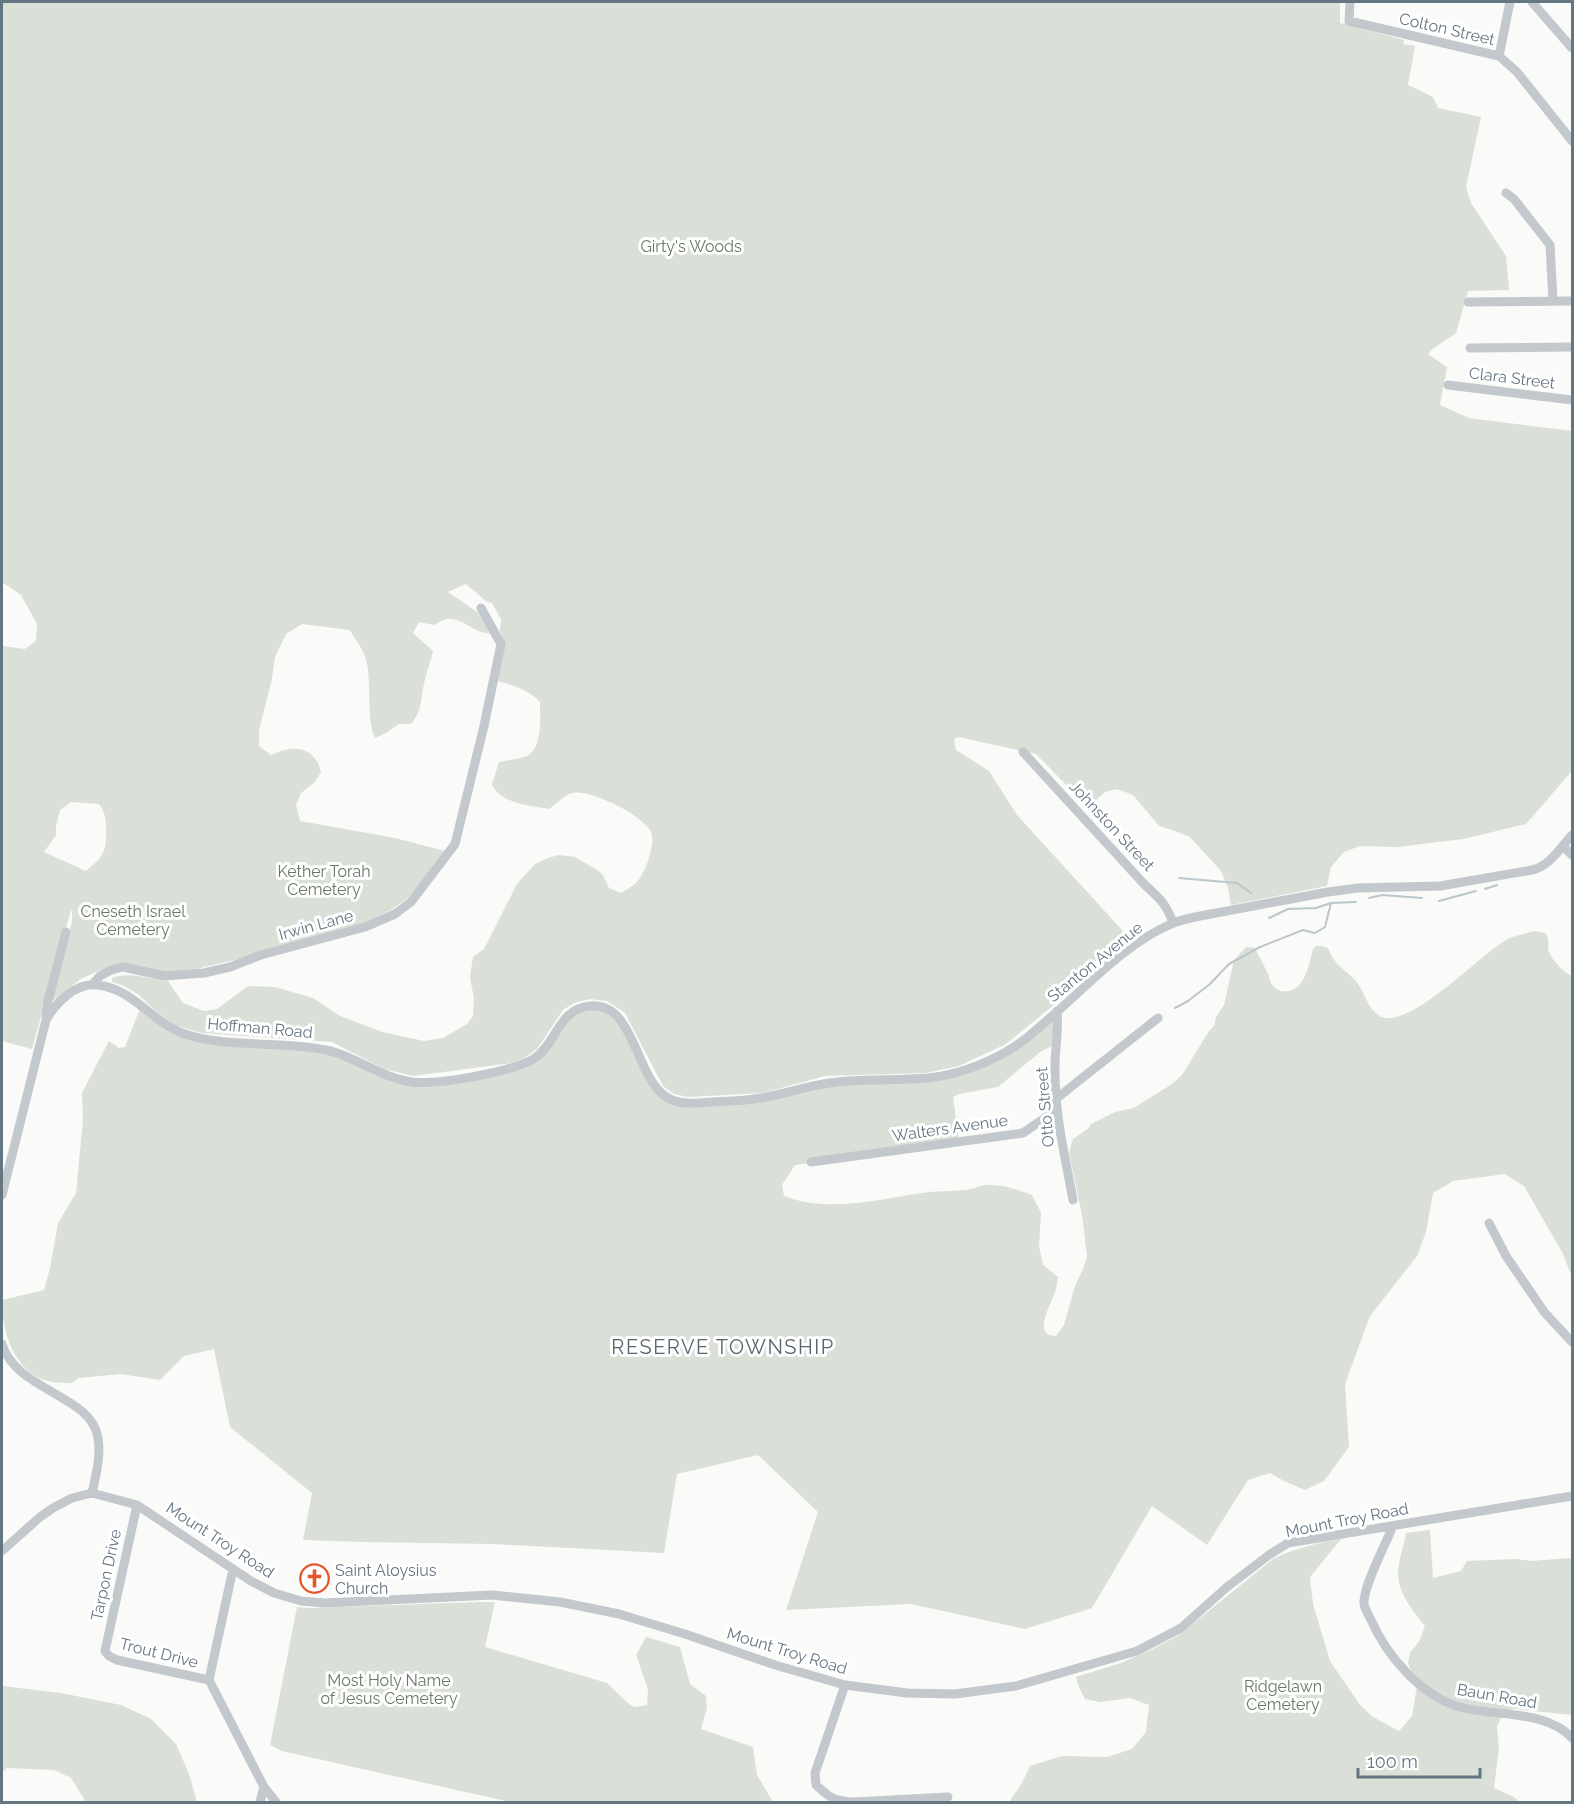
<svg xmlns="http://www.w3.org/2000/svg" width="1574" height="1804" viewBox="0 0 1574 1804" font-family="Raleway,sans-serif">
  <rect width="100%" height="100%" fill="#fafaf8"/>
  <path fill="#dadfd7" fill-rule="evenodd" d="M2,2h1338v21l64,17 -1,4 12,2 -7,39 25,12 5,11 43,9 -15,70 5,16 35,53 3,34 -41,1 -12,42 -25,17 -3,4 19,13 -7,38 29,13 103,13v340l-46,53 -63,15 -66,8 -37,-1 -16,6 -13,15 -4,19 -96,19 -3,-17 -7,-17 -31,-34 -15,-6 -16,-5 -26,-31 -16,-6 -12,3 -17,15 -52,-53 -78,-17 -4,2 2,11 33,21 28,44 115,126 -126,103 -47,22 -34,7 -100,3 -62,17 -75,4 -14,-3 -11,-8 -38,-73 -18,-12 -17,-2 -16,4 -11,7 -26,39 -13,9 -12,5 -99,13 -29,-7 -52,-27 -130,-9 -25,-7 -20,-14 -18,-17 -15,-9 -12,-4v-4c16,-7 40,1 56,3l15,22 21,8 13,-2 31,-23 27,1 38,11 27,18 42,16 42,9 19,-3 24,-14 6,-8 1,-17 -4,-22 3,-20 11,-8 33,-65 18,-20 13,-6 11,-3 16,2 22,13 6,5 6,13 12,5c4,-3 11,-6 15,-10 9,-9 20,-39 15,-51 -6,-16 -62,-44 -79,-39 -8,3 -16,11 -23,16 -19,-4 -49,-5 -57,-25l7,-22c9,-2 20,-3 28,-6 16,-8 13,-39 13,-54 -12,-13 -27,-16 -44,-22l8,-37 -4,-12 1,-12 -9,-16 -6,-2 -20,-17 -18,8 29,20 15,21c-16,3 -29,-16 -45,-14 -5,1 -9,4 -13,6l-15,-3 -6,11 20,18c-2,11 -7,21 -9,33 -4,17 -1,25 -13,40h-12l-13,9 -11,5c-9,-17 -3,-57 -9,-79 -3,-10 -11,-20 -16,-29l-48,-6 -16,10 -11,23 -3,22 -13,51v16l12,9c22,-11 44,-9 50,17l-6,10 -14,11 -5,12 4,16 95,17 50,13 -21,29 -16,18 -17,12 -24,12 -24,8 -104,29 -52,12 -20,2 -56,-7 -29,12 -31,24 21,-80v-11l-1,-1 -39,139 -30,-8v-395l23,3 11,-8 1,-17 -16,-29 -19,-13zM71,802l28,2c7,10 7,16 7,27 1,21 -4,27 -20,40l-42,-19 12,-17v-9l4,-16z
    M1535,931c1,0 9,2 10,2 5,4 2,13 4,19 4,9 15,21 23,24v301l-10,-25 -38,-66 -19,-12 -52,7 -20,12 -7,39 -9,24 -47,60 -25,68 4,63 -25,34 -19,9 -21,-9 -14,-8 -22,7 -41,65 -55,-39 -60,102 -67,21 -114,-25 -125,6 32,-98 -60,-57 -81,19 -13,79 -172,-9 -128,-2 -61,-2 9,-47 -82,-66 -16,-78 -30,7 -24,24 -39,-6 -42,4 -7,5c-7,0 -16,0 -24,-2 -34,-9 -46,-49 -46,-81l42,-10 6,-22 8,-45 18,-30 7,-73 -1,-27 27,-52 10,7 6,-1 16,-41 43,28 119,11 94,34 51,1 80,-18 38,-45 26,-11 24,9 39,70 15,14 74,1 83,-17 102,-5 61,-18 67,-49 -1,33 -16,8 -42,35 -39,7 -6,3 6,45 -164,23 -13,20 2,11c45,18 99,2 145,-4 12,-1 25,-1 37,-2 7,-1 15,-5 22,-5 15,-1 30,5 44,10l9,18 -2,33 4,19 15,12c-1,4 -1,10 -3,15 -3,10 -24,44 1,44l8,-11 11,-39 8,-17 4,-13 -5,-41 -13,-62 4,-14 16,-11 2,-4 24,-12 19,-4 38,-24 10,-9 27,-44 5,-5 2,-9 8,-12 10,-45 12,-13 9,1c4,9 9,17 13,26 2,3 1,6 3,9 8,13 24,10 31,-2 6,-9 8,-21 11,-32l3,-3c17,0 11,5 19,15 7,9 17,14 23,23 7,10 10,24 20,31 28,20 104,-63 130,-76 8,-4 19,-6 27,-8z
    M1430,1530l3,48 28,-7 6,-10 49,-2 16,2 37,-3 3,2v155l-57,-6 -11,2 -7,16 2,21 -5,40 20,9 5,5h-510l13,-19 8,-17 32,-10 45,1 25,-8 14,-17 3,-27 -19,-7 -30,4 -15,-3 -7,-14 -2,-8 45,-14 30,-13 28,-15 94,-76c22,-11 44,-16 68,-20l-31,38 3,27 17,57 30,44 13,12 26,14 13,-15 5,-30 -9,-23 2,-10 10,-13 5,-14c-12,-15 -28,-34 -27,-55 1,-12 6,-26 8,-38z
    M479,1602h16l-10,45 122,36 23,22 6,2 11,-2 1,-16 -12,-34 10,-18 34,10 10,37 16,12 1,12 -6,21 52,18 4,28 16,27h-263l-228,-51 -12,-6 27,-138 12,1z
    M2,1686l59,7 60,12 30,14 25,25 13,30 8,28h-111l-15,-24 -17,-8 -47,-2 -5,4z"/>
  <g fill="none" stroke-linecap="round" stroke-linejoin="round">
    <path stroke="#bbc7cb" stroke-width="2" d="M1179,878l58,5 14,10
      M1485,889l12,-4
      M1369,898l13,-3 40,3
      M1439,901l37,-10
      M1269,918l19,-9 28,-1 15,-5 25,-1
      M1175,1008l13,-7 22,-17 19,-20 31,-17 43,-17 12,3 10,-6 6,-24"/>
    <path stroke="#c3c8cc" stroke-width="9" d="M1350,2l-1,19 150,35 18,16 55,69
      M1532,2l40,46
      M1499,56l11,-54
      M1506,193l8,6 36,46 3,56
      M1468,302l104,-1
      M1470,348l102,-1
      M1448,385l124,15
      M1023,752l121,132c15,14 22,19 29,39
      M1563,846l9,9
      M93,984l7,-8 11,-6 12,-3 42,9 39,-3 26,-6 31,-12 104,-28 30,-13 16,-12 44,-58 29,-118 17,-82 -20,-36
      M1057,1011c2,19 -2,37 -2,56 -1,45 10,89 18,133
      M46,1018l2,-17 18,-69
      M811,1162l212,-29 22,-15 12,-20 101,-80
      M2,1195l44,-175c10,-17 28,-37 51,-35 35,3 54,36 85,48 43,16 98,7 144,17 29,6 55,28 86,32 26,3 101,-10 123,-24 22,-15 23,-49 55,-52 47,-5 45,80 82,94 12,5 27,3 40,2 19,-1 39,-1 59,-6 19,-4 38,-10 58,-13 32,-5 66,-2 99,-5 29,-3 61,-15 86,-31 13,-8 24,-19 36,-29 37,-32 74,-73 119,-93 8,-4 17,-6 26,-8l133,-25 30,-4 82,-2 92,-16c18,-4 28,-22 40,-35
      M1489,1223l17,33 39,57 27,29
      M2,1344c14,47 90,51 96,94 3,18 -2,37 -6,55
      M137,1505l-32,146 4,5 8,4 92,20
      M1393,1526c-7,17 -30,61 -29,77 0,5 5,12 7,17 16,36 50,76 89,87 34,10 86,2 112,31
      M2,1551l38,-34 13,-9 19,-10 20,-5 45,12 114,76 23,12 27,8 24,2 167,-8 68,7 59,12 66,20 90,31 70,20 62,8 48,1 61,-8 121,-35 44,-23 46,-41 42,-32 19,-12 284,-47
      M233,1569l-24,111 55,107 12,15
      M845,1685l-30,88 1,12c14,13 18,16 37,17l95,-5
      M260,1802l4,-15"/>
  </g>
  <defs>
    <symbol id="church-ring" viewBox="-11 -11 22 22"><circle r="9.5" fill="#fff" stroke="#e4572e" stroke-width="1.5"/><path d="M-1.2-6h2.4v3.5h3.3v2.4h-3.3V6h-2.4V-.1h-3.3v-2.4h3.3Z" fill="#e4572e"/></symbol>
  </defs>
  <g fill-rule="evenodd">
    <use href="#church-ring" x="298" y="1562" width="33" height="33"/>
  </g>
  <g text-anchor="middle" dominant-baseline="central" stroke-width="6" stroke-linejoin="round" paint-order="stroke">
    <g font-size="16" fill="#657683" stroke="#fff">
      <text transform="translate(1447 29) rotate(13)">Colton Street</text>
      <text transform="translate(1512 378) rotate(7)">Clara Street</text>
      <text transform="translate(1112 826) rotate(47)">Johnston Street</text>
      <text transform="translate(316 925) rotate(-15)">Irwin Lane</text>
      <text transform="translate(1095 962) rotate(-39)">Stanton Avenue</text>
      <text transform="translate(260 1028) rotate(5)">Hoffman Road</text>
      <text transform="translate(1045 1107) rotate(-95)">Otto Street</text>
      <text transform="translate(950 1128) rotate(-8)">Walters Avenue</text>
      <text transform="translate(1347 1520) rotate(-11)">Mount Troy Road</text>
      <text transform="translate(220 1540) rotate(33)">Mount Troy Road</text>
      <text transform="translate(106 1575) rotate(-78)">Tarpon Drive</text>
      <text transform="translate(787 1651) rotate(17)">Mount Troy Road</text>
      <text transform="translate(159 1653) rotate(14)">Trout Drive</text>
      <text transform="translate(1497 1696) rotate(10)">Baun Road</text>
    </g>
    <g font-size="16" fill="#687a64" stroke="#fff">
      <text x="691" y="246">Girty's Woods</text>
      <text x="324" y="871">Kether Torah<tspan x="324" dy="18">Cemetery</tspan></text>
      <text x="133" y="911">Cneseth Israel<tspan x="133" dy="18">Cemetery</tspan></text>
      <text x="389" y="1680">Most Holy Name<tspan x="389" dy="18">of Jesus Cemetery</tspan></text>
      <text x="1283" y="1686">Ridgelawn<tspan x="1283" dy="18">Cemetery</tspan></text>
    </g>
    <g font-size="16" fill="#657683" stroke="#fff" text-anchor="start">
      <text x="335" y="1570">Saint Aloysius<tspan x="335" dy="18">Church</tspan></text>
    </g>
    <g font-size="20" letter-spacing="1.5" fill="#57646e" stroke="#fff">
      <text x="723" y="1347">RESERVE TOWNSHIP</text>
    </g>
  </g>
  <rect width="1574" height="1804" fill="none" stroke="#657683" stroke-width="6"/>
  <path d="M1358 1768v9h122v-9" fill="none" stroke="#657683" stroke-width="3"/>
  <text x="1367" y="1768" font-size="18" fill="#657683" stroke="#ffffff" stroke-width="4.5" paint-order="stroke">100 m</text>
</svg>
